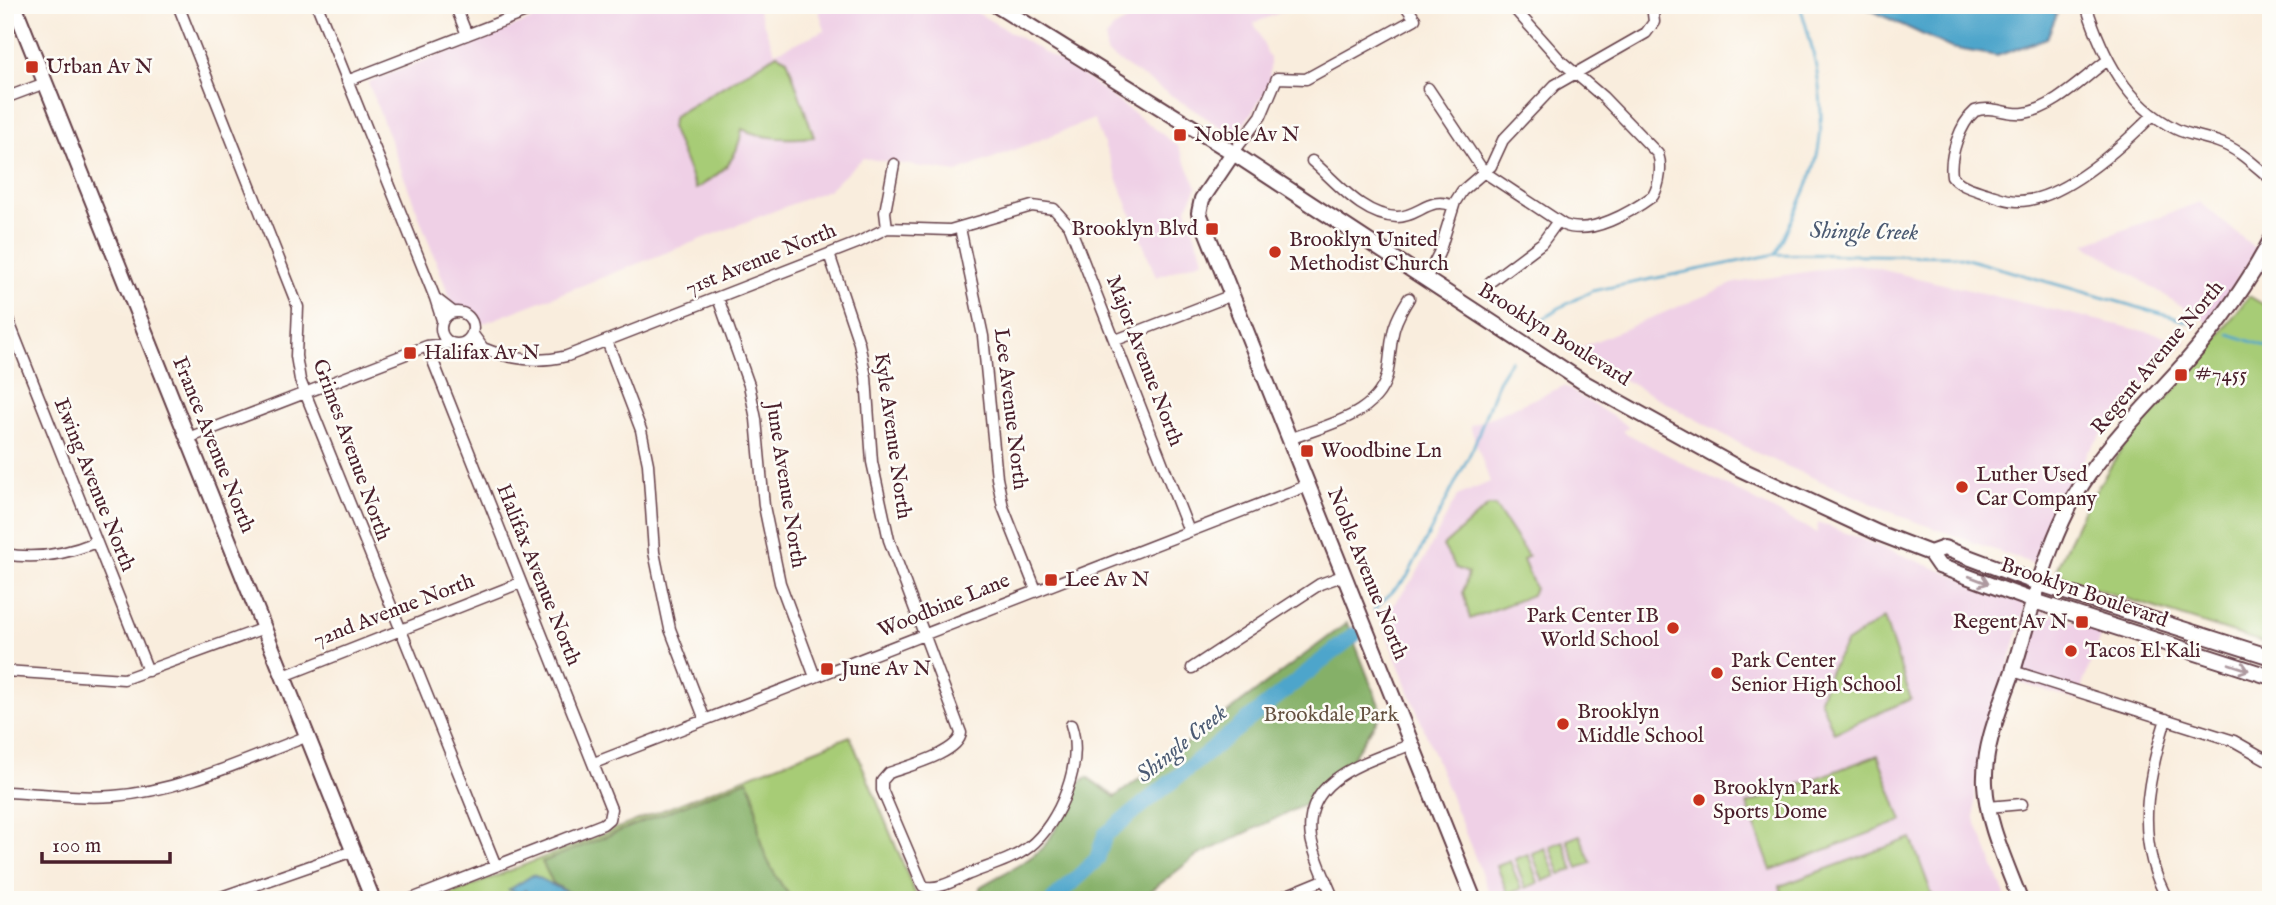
<svg xmlns="http://www.w3.org/2000/svg" width="2276" height="905" viewBox="0 0 2276 905" font-family="'IM FELL English',serif">
  <rect width="100%" height="100%" fill="#fdfcf7"/>
  <filter id="ink" filterUnits="userSpaceOnUse"><feTurbulence type="fractalNoise" baseFrequency=".0143" numOctaves="2"/><feDisplacementMap in="SourceGraphic" scale="14" xChannelSelector="R" yChannelSelector="G"/><feConvolveMatrix kernelMatrix="1 2 1 2 8 2 1 2 1" color-interpolation-filters="sRGB"/></filter>
  <filter id="wash" filterUnits="userSpaceOnUse"><feTurbulence type="fractalNoise" baseFrequency=".00686" numOctaves="4" result="noise"/><feDisplacementMap in="SourceGraphic" scale="28" xChannelSelector="R" yChannelSelector="G"/><feGaussianBlur stdDeviation="1.57" result="paint"/><feColorMatrix in="noise" values="0 0 0 0 0 0 0 0 0 0 0 0 0 0 0 0 0 1.4 0 .05"/><feComposite in="paint" operator="in"/></filter>
  <g filter="url(#wash)">
    <rect width="100%" height="100%" fill="#f9eddd"/>
    <path fill="#efd0e6" d="M570,5h186l19,47 50,-22 -8,-25h147l117,69 97,72 19,41 -11,22 18,51 -48,17 -62,-158 -137,53 -94,-14 -35,32 -349,135 -10,-15 -16,-4 -85,-224z
      M1137,5h162l-45,18 16,36v19l-6,16 -25,38 -8,2 -125,-81v-15l7,-10 27,-14z
      M2200,202l57,48 -49,73 -123,-79z
      M1858,264l328,77 -63,66 -35,45 -30,53 -24,59 -129,-46 -148,-65 -185,-102 163,-68z
      M1564,386l65,41 -7,4 195,102 1,-11 203,80 4,5 -50,177v35l32,81h-515l-111,-279 35,-46 41,-79 33,-14 -20,-56z
      M2041,611l61,20 -25,69 -59,-18z"/>
    <path fill="#a7cc76" stroke="#787650" stroke-width="2" d="M777,54l10,5 27,78c-25,2 -49,3 -72,-8 -5,33 -19,43 -46,60l-25,-62 3,-11z
      M2249,296l22,13v336l-206,-66 -8,-11 27,-59 39,-62 71,-79z
      M1488,506h7l33,50 -5,4 12,28 -3,7 -62,24 -7,-27 5,-19 -12,-5 -13,-22z
      M1884,618l27,81 -77,34 -14,-34 10,-29 16,-27z
      M850,736l68,164h-482z
      M1878,755l24,66 -131,49 -24,-66z
      M1580,835l11,28 -13,5 -11,-28z
      M1911,838l23,62h-151l-3,-14z
      M1563,841l10,29 -13,4 -10,-28z
      M1545,848l11,28 -13,5 -11,-28z
      M1528,854l10,29 -13,5 -10,-29z
      M1510,861l11,28 -13,5 -11,-28z"/>
    <path fill="#85b067" stroke="#686849" stroke-width="2" d="M1347,623l35,90 -36,54 -24,15 -12,20 -115,55 -56,43h-160l1,-13c19,-12 48,-24 64,-41 18,-19 26,-59 43,-69l28,20z
      M747,780c13,18 8,45 15,66 6,19 18,38 31,54h-220l-1,-5 -19,-12 -11,-21z"/>
    <path fill="#4ea5cb" stroke="#4c627b" stroke-width="2" d="M1860,5h88l30,8 69,-8 10,9 -10,24 -50,18 -46,-8z
      M533,875l40,20v5h-41l-7,-10 -4,4 -12,-4z"/>
    <g fill="none" stroke-linecap="round" stroke-linejoin="round">
      <path stroke="#4ea5cb" stroke-width="2.5" d="M1776,254c13,-31 32,-63 40,-94 13,-50 -1,-107 -16,-154
        M1535,326l22,-17 35,-18 184,-37 180,2 241,68
        M2229,334l42,14
        M1374,610l33,-33 66,-129 26,-69 12,-19"/>
      <path stroke="#4ea5cb" stroke-width="16" d="M1053,900l44,-41 8,-24 249,-200"/>
    </g>
  </g>
  <g filter="url(#ink)">
    <g fill="none" stroke-linecap="round" stroke-linejoin="round">
      <defs>
        <path id="street" d="M178,5l120,302 -2,49 4,24 196,486
          M317,5l118,293
          M455,5l12,30
          M2086,5c16,50 40,100 90,124 13,6 28,8 42,13 21,7 36,23 53,37
          M2108,60c-24,17 -54,49 -84,53 -18,2 -32,-8 -49,-2 -15,13 -26,45 -23,65 8,10 21,13 33,17 11,3 21,8 32,8 45,1 106,-56 136,-86
          M347,81l197,-76
          M1428,88l56,84 80,53c27,11 67,-13 89,-29 7,-12 9,-30 5,-42l-55,-57 -41,-35 -51,-57
          M5,98l40,-15
          M1233,153l28,-37 16,-38 29,1 109,-60 -10,-14
          M1312,161c25,21 50,55 85,56 21,0 34,-22 56,-11
          M887,228l-2,-16 9,-48
          M960,228l23,108 14,142 6,29 33,83
          M829,254l30,89 7,34 6,85 17,78 72,193c-2,20 -53,33 -72,40l-7,8v9l41,96c14,5 32,-6 46,-12 20,-8 43,-14 60,-27 31,-24 55,-84 42,-122
          M1426,279l13,-26 16,-51 7,-11 29,-25 12,-26 52,-55 91,-52 8,-11 -2,-17
          M1490,282l52,-39 16,-22
          M718,298l31,87 7,34 8,87 16,77 35,94
          M441 328a16 16 0 1 1 32 0a16 16 0 1 1-32 0Z
          M5,312l143,359
          M442,320l-7,-22 18,14
          M1116,340l116,-45
          M607,341l34,89 7,34 6,88 16,77 35,91
          M464,343l19,5 -11,-15
          M483,348c29,12 54,15 84,8l290,-113 30,-15 63,2 82,-24 22,3 16,18 119,304
          M188,438l239,-92 24,-3
          M1290,439c35,-14 92,-24 98,-69 5,-34 1,-40 21,-72
          M5,554c32,6 62,0 91,-12
          M1192,668l128,-84 25,-9
          M5,671l119,8 140,-51
          M2013,671l221,70 37,21
          M284,676l236,-93
          M2166,719c-19,61 -32,122 2,181
          M594,763l715,-278
          M5,792c36,1 72,7 108,4 68,-5 132,-36 195,-60
          M1988,807l34,-3
          M213,900l140,-49
          M409,900l194,-76 6,-5 2,-10 -184,-463
          M1275,900l51,-21
          M1334,900c-8,-20 -19,-41 -23,-62 -9,-61 57,-76 101,-94"/>
        <path id="secondary" d="M14,5l359,895
          M996,5l228,142 359,235 157,87 138,64 52,20 9,13 95,35 237,76
          M1233,153l-31,46 -3,14 275,687
          M1930,553l14,-5 96,36 231,73
          M2020,900c-14,-38 -33,-76 -35,-116 -2,-38 16,-78 28,-113 20,-65 36,-141 76,-197 29,-41 64,-75 97,-112 33,-38 62,-78 85,-122"/>
      </defs>
      <use href="#street" stroke="#643e46" stroke-width="13"/>
      <use href="#secondary" stroke="#643e46" stroke-width="18"/>
      <use href="#street" stroke="#fff" stroke-width="10"/>
      <use href="#secondary" stroke="#fff" stroke-width="14"/>
    </g>
    <defs><path id="oneway-shaft" d="M-6 0H5M1.5-3L5.5 0L1.5 3" fill="none" stroke-width="1.6" stroke-linecap="round" stroke-linejoin="round" transform="scale(1.75)"/></defs>
    <g stroke="#ae9aa0">
      <use href="#oneway-shaft" transform="translate(1979 580) rotate(21)"/>
      <use href="#oneway-shaft" transform="translate(2239 667) rotate(18)"/>
    </g>
  </g>
  <g fill="#c8321e" stroke="#fdfcf7" stroke-width="2.5">
    <rect x="25" y="60" width="14" height="14" rx="3.5"/>
    <rect x="1173" y="128" width="14" height="14" rx="3.5"/>
    <rect x="1205" y="222" width="14" height="14" rx="3.5"/>
    <circle cx="1275" cy="252" r="7"/>
    <rect x="403" y="346" width="14" height="14" rx="3.5"/>
    <rect x="2174" y="368" width="14" height="14" rx="3.5"/>
    <rect x="1300" y="444" width="14" height="14" rx="3.5"/>
    <circle cx="1962" cy="487" r="7"/>
    <rect x="1044" y="573" width="14" height="14" rx="3.5"/>
    <rect x="2075" y="615" width="14" height="14" rx="3.5"/>
    <circle cx="1673" cy="628" r="7"/>
    <circle cx="2071" cy="651" r="7"/>
    <rect x="820" y="662" width="14" height="14" rx="3.5"/>
    <circle cx="1717" cy="673" r="7"/>
    <circle cx="1563" cy="724" r="7"/>
    <circle cx="1699" cy="800" r="7"/>
  </g>
  <g text-anchor="middle" dominant-baseline="central" stroke-width="5" stroke-linejoin="round" paint-order="stroke">
    <g font-size="21" fill="#4a1f2b" stroke="#fdfcf7" text-anchor="start">
      <text x="46" y="67">Urban Av N</text>
      <text x="1194" y="135">Noble Av N</text>
      <text x="1198" y="229" text-anchor="end">Brooklyn Blvd</text>
      <text x="1289" y="240">Brooklyn United<tspan x="1289" dy="24">Methodist Church</tspan></text>
      <text x="424" y="353">Halifax Av N</text>
      <text x="2195" y="375">#7455</text>
      <text x="1321" y="451">Woodbine Ln</text>
      <text x="1976" y="475">Luther Used<tspan x="1976" dy="24">Car Company</tspan></text>
      <text x="1065" y="580">Lee Av N</text>
      <text x="1659" y="616" text-anchor="end">Park Center IB<tspan x="1659" dy="24">World School</tspan></text>
      <text x="2068" y="622" text-anchor="end">Regent Av N</text>
      <text x="2085" y="651">Tacos El Kali</text>
      <text x="1731" y="661">Park Center<tspan x="1731" dy="24">Senior High School</tspan></text>
      <text x="841" y="669">June Av N</text>
      <text x="1577" y="712">Brooklyn<tspan x="1577" dy="24">Middle School</tspan></text>
      <text x="1713" y="788">Brooklyn Park<tspan x="1713" dy="24">Sports Dome</tspan></text>
    </g>
    <g font-size="21" fill="#4a1f2b" stroke="#fdfcf7">
      <text transform="translate(761 260) rotate(-22)">71st Avenue North</text>
      <text transform="translate(1554 335) rotate(32)">Brooklyn Boulevard</text>
      <text transform="translate(2158 358) rotate(-50)">Regent Avenue North</text>
      <text transform="translate(1144 361) rotate(69)">Major Avenue North</text>
      <text transform="translate(1010 409) rotate(83)">Lee Avenue North</text>
      <text transform="translate(892 436) rotate(82)">Kyle Avenue North</text>
      <text transform="translate(213 445) rotate(68)">France Avenue North</text>
      <text transform="translate(351 450) rotate(70)">Grimes Avenue North</text>
      <text transform="translate(94 485) rotate(68)">Ewing Avenue North</text>
      <text transform="translate(785 485) rotate(81)">June Avenue North</text>
      <text transform="translate(1367 574) rotate(68)">Noble Avenue North</text>
      <text transform="translate(538 575) rotate(68)">Halifax Avenue North</text>
      <text transform="translate(2084 593) rotate(19)">Brooklyn Boulevard</text>
      <text transform="translate(944 606) rotate(-22)">Woodbine Lane</text>
      <text transform="translate(394 611) rotate(-21)">72nd Avenue North</text>
    </g>
    <g font-size="21" fill="#665342" stroke="#fdfcf7">
      <text x="1331" y="715">Brookdale Park</text>
    </g>
    <g font-size="23" font-style="italic" fill="#4c5b73" stroke="#fdfcf7">
      <text transform="translate(1864 232) rotate(1)">Shingle Creek</text>
      <text transform="translate(1182 744) rotate(-39)">Shingle Creek</text>
    </g>
  </g>
  <rect width="2276" height="905" fill="none" stroke="#fdfcf7" stroke-width="28"/>
  <path d="M42 852v10h128v-10" fill="none" stroke="#4a1f2b" stroke-width="3.5"/>
  <text x="52" y="852" font-size="21" fill="#4a1f2b" stroke="#fdfcf7" stroke-width="5" paint-order="stroke">100 m</text>
</svg>
